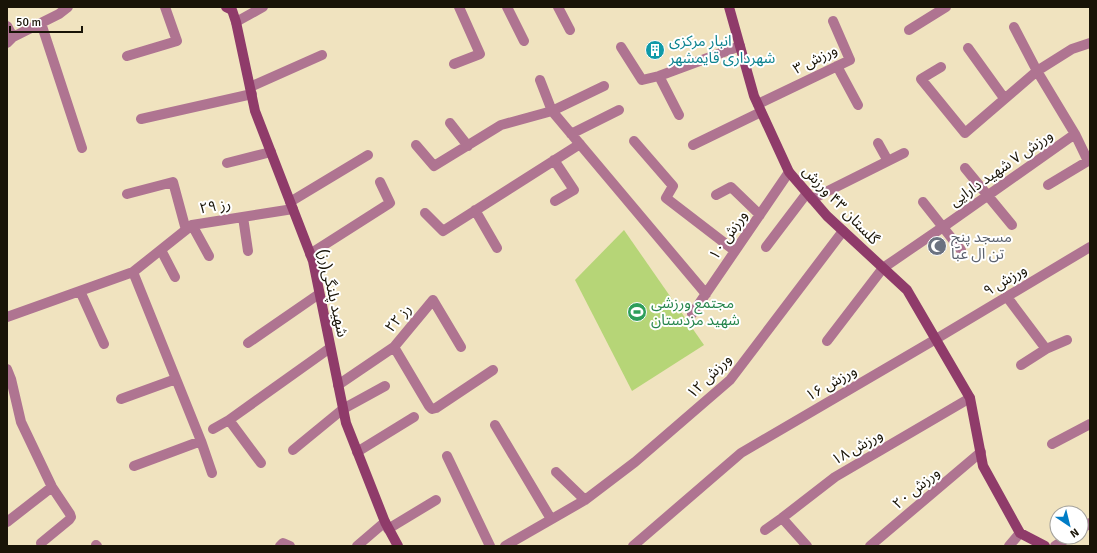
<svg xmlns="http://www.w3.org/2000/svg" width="1097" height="553" viewBox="0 0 1097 553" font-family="Signika,'Noto Sans Arabic',sans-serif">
  <rect width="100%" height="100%" fill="#f0e3bf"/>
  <path fill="#b6d577" d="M624,230l80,115 -72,46 -57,-111z"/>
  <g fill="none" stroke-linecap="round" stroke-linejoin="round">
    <path stroke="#af7491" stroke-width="10" d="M507,7l17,34
      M558,7l12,23
      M236,22l27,-15
      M41,23l41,125
      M7,26l6,11
      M909,30l37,-23
      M7,43l6,-6 46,-23 9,-7
      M621,47l21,33 17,-4 81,-30
      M968,48l36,50
      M127,56l50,-15 -12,-34
      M454,64l26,-10 -21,-47
      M837,66l21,39
      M941,67l-20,12 44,54 72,-62 35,-22 18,-6
      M659,76l20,39
      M540,80l12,31 154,183
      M250,87l72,-32
      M758,104l92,-44 -17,-39
      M141,119l111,-25
      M450,123l18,23
      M571,134l48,-24
      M634,141l39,45 -7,12 69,53
      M878,143l10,18
      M416,145l18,21 67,-41 51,-14 52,-25
      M693,145l68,-33
      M554,160l20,30 -19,11
      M227,163l44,-11
      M965,168l47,57
      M1048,185l40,-24 -13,-27
      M127,194l46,-12 13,48
      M716,195l15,-8 29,28
      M812,199l92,-46
      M290,202l78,-47
      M923,202l38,48
      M475,210l22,38
      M425,213l18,18 137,-87
      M243,217l5,34
      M192,225l17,31
      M766,247l41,-54
      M161,250l14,27
      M310,254l80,-51 -10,-21
      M133,272l68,169 11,32
      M80,291l24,53
      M1007,297l39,52
      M692,314l97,-142
      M7,317l126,-45 59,-47 101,-16
      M827,341l56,-73 60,-41 132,-93 -38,-63 -23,-44
      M248,343l71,-49
      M394,347l35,59 3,3 4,-1 57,-38
      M1021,365l25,-16 21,-9
      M7,369l4,10 10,43 31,65 18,27 1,3 -2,3 -28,23
      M338,385l56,-38 39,-47 28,47
      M121,399l55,-20
      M229,420l32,43
      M495,425l56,94
      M213,429l16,-9 101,-72
      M1052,444l38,-20
      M293,450l50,-41 42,-23
      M357,452l57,-35
      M447,456l43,90
      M134,466l67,-25
      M556,472l29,28
      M782,518l25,28
      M7,522l45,-35
      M388,529l48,-29
      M1081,529l9,-6
      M765,530l17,-12 53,-41 135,-79
      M96,545l1,1
      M280,546l3,-3 7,3
      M357,546l28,-24
      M505,546l80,-46 50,-38 95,-82 113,-149
      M633,546l108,-93 195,-114 154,-92
      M870,546l111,-94
      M1009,546l11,-13
      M1055,546l14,-9"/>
    <path stroke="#8f3b6a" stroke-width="10" d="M226,7l6,3 4,12 19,89 58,150 33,162 39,99 13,24
      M729,7l25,89 35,76 38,44 80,74 63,108 13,68 37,67 25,13"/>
  </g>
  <defs>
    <symbol id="building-disc" viewBox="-11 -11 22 22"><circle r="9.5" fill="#0f9aa8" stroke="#fff"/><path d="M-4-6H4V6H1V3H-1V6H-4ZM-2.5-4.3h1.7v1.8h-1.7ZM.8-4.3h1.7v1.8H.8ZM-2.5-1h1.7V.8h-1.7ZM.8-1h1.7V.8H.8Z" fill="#fff"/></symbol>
    <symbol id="mosque-disc" viewBox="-11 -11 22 22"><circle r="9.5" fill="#6b7280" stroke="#fff"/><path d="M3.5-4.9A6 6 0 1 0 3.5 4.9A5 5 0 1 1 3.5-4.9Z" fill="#fff"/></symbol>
    <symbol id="stadium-disc" viewBox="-11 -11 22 22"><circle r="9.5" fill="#2e9e5b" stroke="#fff"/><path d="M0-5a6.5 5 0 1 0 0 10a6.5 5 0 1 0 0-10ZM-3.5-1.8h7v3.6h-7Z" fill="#fff"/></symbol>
  </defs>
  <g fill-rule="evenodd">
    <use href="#building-disc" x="644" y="39" width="22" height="22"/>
    <use href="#mosque-disc" x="926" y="235" width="22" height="22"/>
    <use href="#stadium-disc" x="626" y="301" width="22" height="22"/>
  </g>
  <g text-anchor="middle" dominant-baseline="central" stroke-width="4" stroke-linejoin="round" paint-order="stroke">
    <g font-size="15" fill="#0d838f" stroke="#fff" text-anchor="start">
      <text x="669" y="41">انبار مرکزی<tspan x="669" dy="17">شهرداری قایمشهر</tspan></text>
    </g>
    <g font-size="15" fill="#191407" stroke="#fff">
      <text transform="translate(815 59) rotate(-27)">ورزش ۳</text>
      <text transform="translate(1001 168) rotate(-35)">ورزش ۷ شهید دارایی</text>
      <text transform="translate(841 205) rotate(46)">گلستان ۴۳ ورزش</text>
      <text transform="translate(215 206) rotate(-9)">رز ۲۹</text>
      <text transform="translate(728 235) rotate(-56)">ورزش ۱۰</text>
      <text transform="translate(1005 280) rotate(-31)">ورزش ۹</text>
      <text transform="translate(333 293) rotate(77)">شهید پلنگی(رز)</text>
      <text transform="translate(398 318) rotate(-50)">رز ۲۲</text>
      <text transform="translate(709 376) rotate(-45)">ورزش ۱۲</text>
      <text transform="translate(831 383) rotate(-30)">ورزش ۱۶</text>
      <text transform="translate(857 447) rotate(-30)">ورزش ۱۸</text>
      <text transform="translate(916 488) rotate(-40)">ورزش ۲۰</text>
    </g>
    <g font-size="15" fill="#5b616d" stroke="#fff" text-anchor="start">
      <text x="951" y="237">مسجد پنج<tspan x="951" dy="17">تن ال عبا</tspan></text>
    </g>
    <g font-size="15" fill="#27864d" stroke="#fff" text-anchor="start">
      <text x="651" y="303">مجتمع ورزشی<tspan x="651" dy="17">شهید مزدستان</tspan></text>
    </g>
  </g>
  <rect width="1097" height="553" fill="none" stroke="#191407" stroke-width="16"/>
  <g transform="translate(1069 525) rotate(145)"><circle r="19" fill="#ffffff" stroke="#a3a19c"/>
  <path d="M0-3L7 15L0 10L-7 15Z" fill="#007dc6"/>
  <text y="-6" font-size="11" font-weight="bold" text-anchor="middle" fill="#191407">N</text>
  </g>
  <path d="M10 26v6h72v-6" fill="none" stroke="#191407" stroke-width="2"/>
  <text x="16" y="26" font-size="12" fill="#191407" stroke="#ffffff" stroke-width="3" paint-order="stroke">50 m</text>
</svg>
